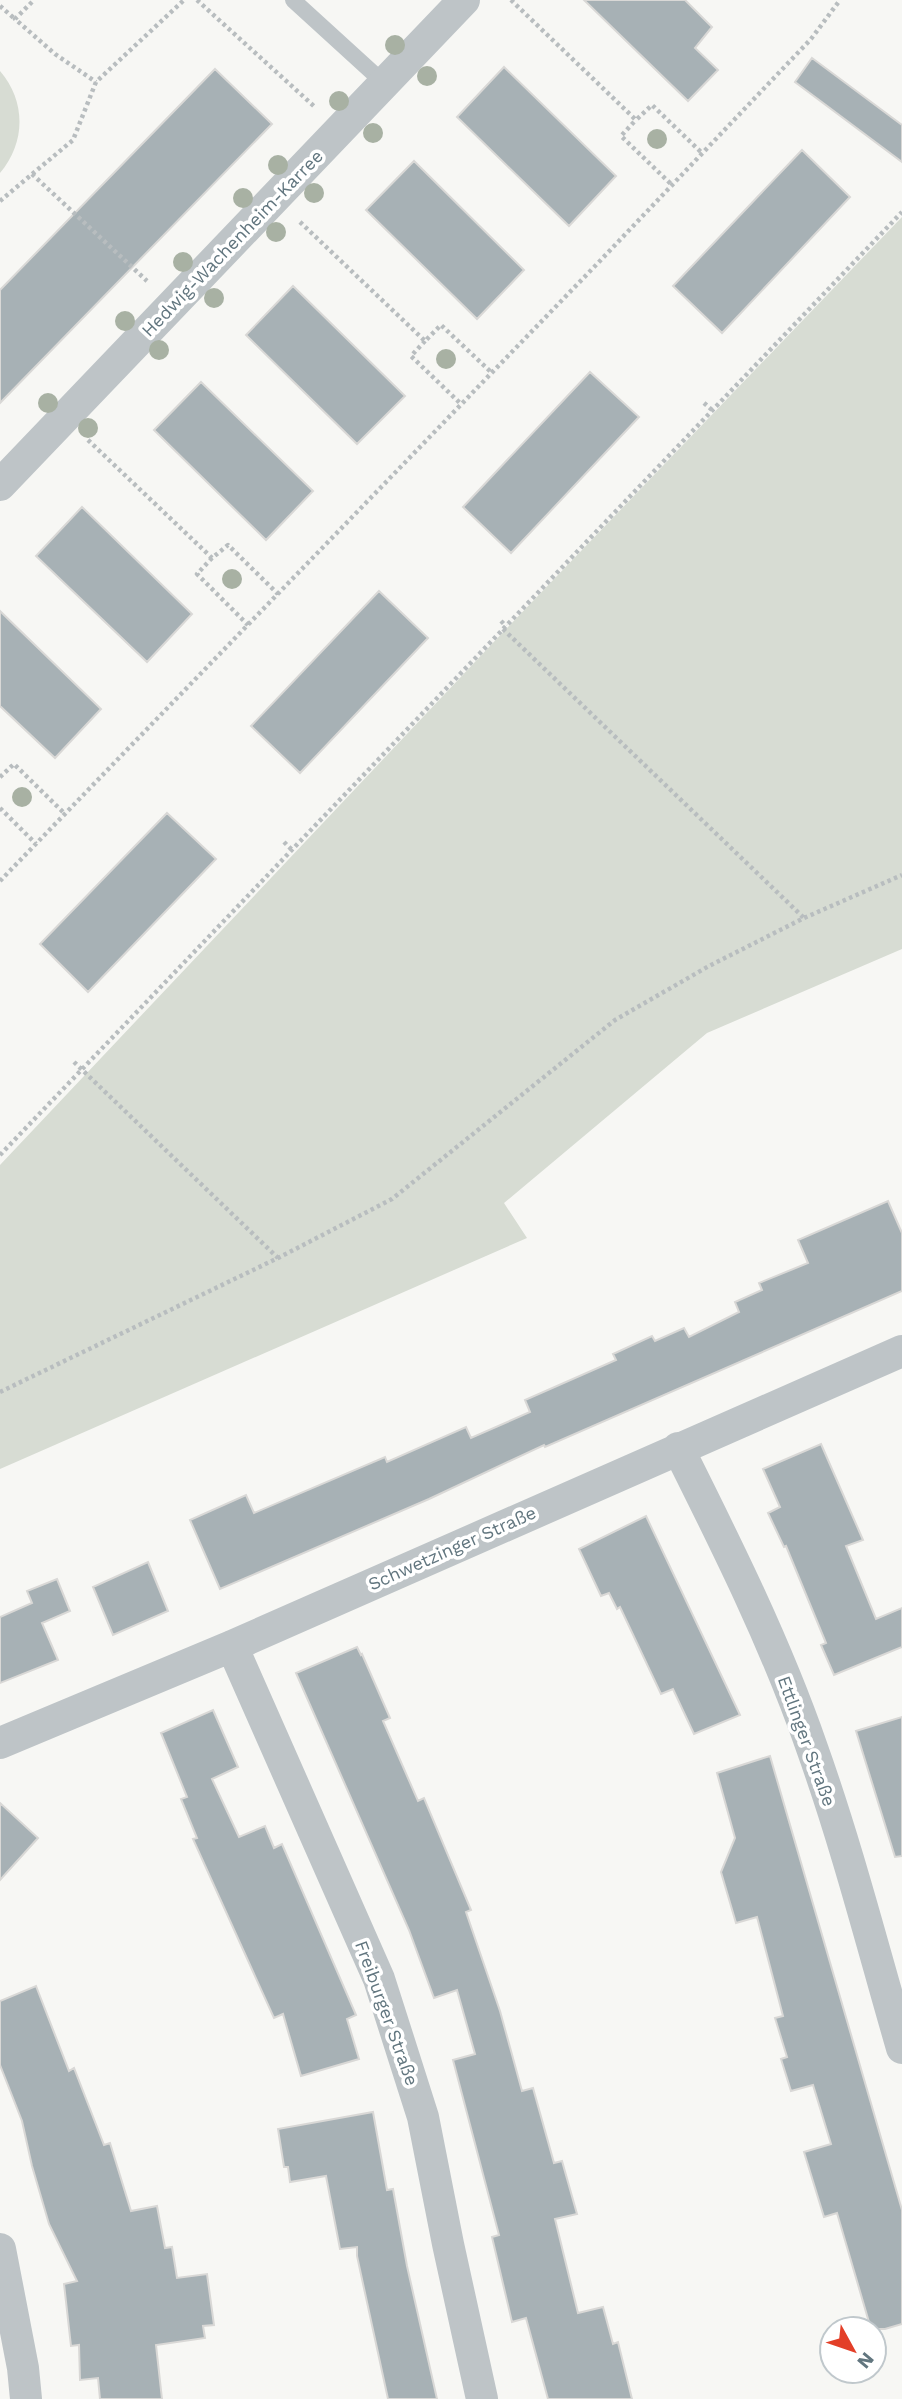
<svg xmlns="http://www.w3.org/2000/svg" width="902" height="2399" viewBox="0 0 902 2399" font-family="'Work Sans',sans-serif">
  <rect width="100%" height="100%" fill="#f7f7f4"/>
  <path fill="#d7dcd3" d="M0,71c26,30 26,71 0,102z
    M902,217v732l-195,84 -203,170 23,35 -527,231v-304l508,-538z"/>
  <path fill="#a7b1b5" stroke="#d9d8d6" stroke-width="2" d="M584,0h101l27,27 -17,21 23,22 -30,31z
    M812,58l90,67v37l-107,-80z
    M504,67l112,109 -47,50 -112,-109z
    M215,69l57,55 -272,279v-113z
    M802,150l48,47 -128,136 -49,-47z
    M414,161l110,109 -47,49 -111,-109z
    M293,286l112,110 -48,48 -111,-109z
    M590,372l49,45 -128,136 -48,-46z
    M201,382l112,109 -47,49 -112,-110z
    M82,507l110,107 -45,48 -111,-106z
    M379,591l49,47 -128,135 -49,-47z
    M0,611l101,98 -46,49 -55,-52z
    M167,813l49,46 -128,133 -48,-48z
    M888,1201l14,32v58l-357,156 -1,-2 -115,54 -209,90 -30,-69 56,-25 8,18 131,-56 2,5 79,-35 5,11 59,-26 -5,-12 91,-40 -3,-6 39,-18 3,5 29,-13 5,9 50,-25 -4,-10 27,-12 -3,-7 49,-20 -10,-23z
    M821,1444l42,96 -17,6 30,73 26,-11v39l-68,28 -13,-30 5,-2 -40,-97 -2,1 -16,-34 12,-6 -17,-38z
    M646,1516l94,199 -46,19 -21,-45 -12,5 -41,-87 -3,2 -8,-16 -8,3 -22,-47z
    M148,1562l20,49 -55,24 -20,-48z
    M57,1579l13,32 -28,12 16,37 -58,23v-66l32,-14 -5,-12z
    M357,1647l4,8 1,-1 28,64 -7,3 35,80 6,-3 47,112 -5,2 34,99 22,80 11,-3 21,75 8,-2 15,53 -22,5 23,94 25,-6 10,37 5,-2 14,57h-84l-22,-81 -14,4 -20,-85 7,-2 -46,-175 22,-6 -18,-64 -23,8 -25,-68 -113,-257z
    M213,1710l25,57 -26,12 27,58 26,-11 9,22 8,-4 74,171 -9,4 12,40 -58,17 -18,-62 -9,4 -81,-179 4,-1 -16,-39 6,-2 -26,-64z
    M902,1717v139l-7,1 -39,-126z
    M770,1756l132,454v114l-17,5h-14l-34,-116 -13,4 -20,-65 27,-8 -18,-59 -22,6 -10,-32 6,-2 -12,-39 8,-2 -26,-99 -21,6 -15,-51 14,-34 -18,-65z
    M0,1803l38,35 -38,42z
    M36,1986l33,85 5,-3 30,77 6,-2 21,68 26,-5 8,42 7,-1 5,31 30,-4 7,51 -11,1 2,12 -49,7 6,54h-62l-2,-21 -18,2 -1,-35 -8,1 -7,-62 13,-3 -28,-57 -17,-58 -10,-45 -22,-56v-64z
    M373,2112l14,78 6,-1 14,77 30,133h-49l-31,-143v-9l-17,2 -14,-73 -36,6 -2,-15h-4l-6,-38z"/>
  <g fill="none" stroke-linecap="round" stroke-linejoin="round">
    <path stroke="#b8bdbf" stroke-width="4.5" stroke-dasharray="3.5 3.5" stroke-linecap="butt" d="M197,0l119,108
      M511,0l125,120 16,-15 50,48
      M32,2l-17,17 40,35 41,28
      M0,6l15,13
      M634,122l-13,14 51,49
      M32,174l115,107
      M0,201l73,-61 23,-58 88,-82
      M300,222l125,119 16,-16 51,48
      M425,341l-14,15 50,48
      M704,403l8,7
      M88,440l124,118 16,-13 50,49
      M212,558l-15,16 51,51
      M501,621l5,5
      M503,629l301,289
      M0,777l14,-13 51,50
      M0,808l36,36
      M284,842l9,9
      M0,881l597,-617 214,-225 29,-39
      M74,1062l204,196
      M0,1155l902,-943
      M0,1392l278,-134 114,-59 223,-179 94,-54 95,-48 98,-43"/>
    <path stroke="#bec4c7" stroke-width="16" d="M293,0l91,83"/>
    <path stroke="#bec4c7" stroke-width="32" d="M0,485l464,-485
      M678,1448c49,98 98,196 134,300 35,98 61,200 90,300
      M232,1646l147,333 44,138 25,127 34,155
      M0,1743l232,-97 670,-295
      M0,2249l23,119 3,31"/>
  </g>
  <g fill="#a8b1a3">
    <circle cx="395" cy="45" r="10"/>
    <circle cx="427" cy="76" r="10"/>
    <circle cx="339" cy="101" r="10"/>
    <circle cx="373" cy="133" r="10"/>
    <circle cx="657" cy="139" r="10"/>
    <circle cx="278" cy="165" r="10"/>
    <circle cx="314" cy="193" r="10"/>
    <circle cx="243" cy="198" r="10"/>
    <circle cx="276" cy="232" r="10"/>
    <circle cx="183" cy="262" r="10"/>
    <circle cx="214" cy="298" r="10"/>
    <circle cx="125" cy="321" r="10"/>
    <circle cx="159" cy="350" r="10"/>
    <circle cx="446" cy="359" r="10"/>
    <circle cx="48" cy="403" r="10"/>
    <circle cx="88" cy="428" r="10"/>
    <circle cx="232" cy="579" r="10"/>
    <circle cx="22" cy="797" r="10"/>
  </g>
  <g text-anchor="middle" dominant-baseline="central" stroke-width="7" stroke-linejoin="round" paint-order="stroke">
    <g font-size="18" fill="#62767f" stroke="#fff">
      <text transform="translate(232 243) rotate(-46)">Hedwig-Wachenheim-Karree</text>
      <text transform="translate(452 1548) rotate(-24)">Schwetzinger Straße</text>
      <text transform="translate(807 1741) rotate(70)">Ettlinger Straße</text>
      <text transform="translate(387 2013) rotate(70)">Freiburger Straße</text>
    </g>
  </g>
  <g transform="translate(853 2350) rotate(130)"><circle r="33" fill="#ffffff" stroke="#c0c8cc" stroke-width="2"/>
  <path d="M0-5L12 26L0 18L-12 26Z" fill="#e33f28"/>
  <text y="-10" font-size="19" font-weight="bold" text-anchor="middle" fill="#62767f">N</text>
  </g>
</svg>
